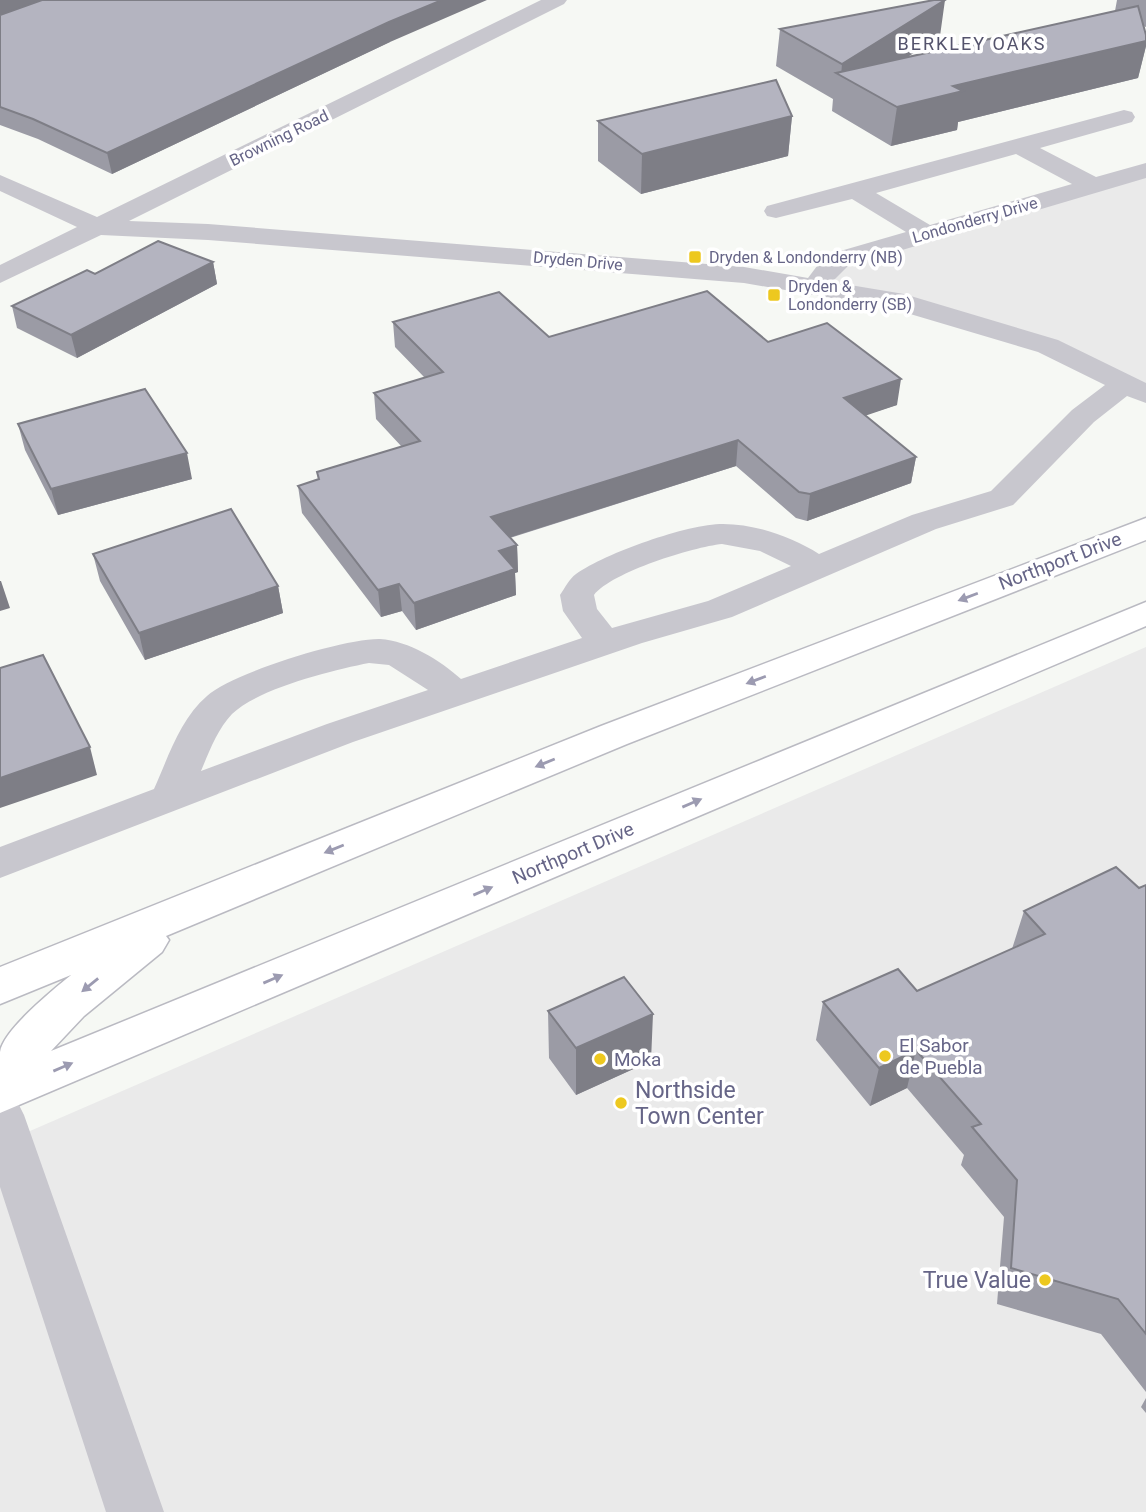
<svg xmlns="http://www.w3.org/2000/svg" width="1146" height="1512" viewBox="0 0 1146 1512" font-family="Roboto,sans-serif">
  <rect width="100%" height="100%" fill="#f6f8f4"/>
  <path fill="#eaeaea" d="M1146,170v224l-98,-48 -234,-59 18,-23z
    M1146,647v865h-1146v-368z"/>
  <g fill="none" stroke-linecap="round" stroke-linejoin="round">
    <defs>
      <path id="major" d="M1146,518v22l-519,204 -461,192 3,4 -7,12 -78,64 -33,35 1095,-449v24l-1146,487c0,-20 0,-42 0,-61 3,-22 54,-63 71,-77l-71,29v-37l601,-241z"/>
    </defs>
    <use href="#major" stroke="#babac2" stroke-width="3"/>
    <path fill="#c8c7ce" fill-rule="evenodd" d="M541,0h26l-3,4 -435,217 79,3 536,43 64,11 15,-20 7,-4 76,-22 -54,-33 -76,19 -9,-2 -3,-5 3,-5 357,-96 8,2 3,5 -3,5 -92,26 56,29 50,-14v15l-298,88 -16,16 72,12 154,46 88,43v20l-19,-7 -33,26 -81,83 -77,24 -204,88 -90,26 -289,99 -353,136v-31l154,-58c14,-31 26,-70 53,-93 25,-23 138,-58 173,-57 29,2 60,21 81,40l121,-41 -19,-27 -3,-16c5,-7 9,-16 16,-21 30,-21 111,-50 147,-50 33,0 69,13 96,30l93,-39 79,-24 81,-81 33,-25 -67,-33 -148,-44 -146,-25 -536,-43 -107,-5 -101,48v-18l77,-38 -77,-36v-16l97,42zM1016,154l56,30 -142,41 -54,-32zM722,544l38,7 31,15 -83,35 -96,27 -15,-19 -3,-14c18,-23 99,-48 128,-51zM369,663l20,2 39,25 -101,34 -126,47c8,-19 16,-41 31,-57 25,-25 101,-44 137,-51z
      M0,1095l17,6 7,14 140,397h-58l-106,-325z"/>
    <use href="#major" fill="#fff" fill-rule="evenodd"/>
  </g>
  <path fill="#9b9ba5" d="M0,0l390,42 -278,132 -74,-35 -38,-14z
    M1117,0h29v27l-3,-1 3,9v11l-8,32 -180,44 -1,8 -66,16 -59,-35 1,-12 -57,-33 4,-37 160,7 -33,21 208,-46z
    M792,116l-4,40 -147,38 -43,-33v-40z
    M213,262l4,22 -140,74 -60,-30 -5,-22 83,-32z
    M393,322l156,15 219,5 129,63 -32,10 51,42 -5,26 -104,38 -11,-3 -60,-52 -226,72 7,7 1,27 -3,1 1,22 -100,35 -14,-19 -21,6 -79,-104 -4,-27 20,-6 -1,-8 85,-25 -26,-28 -2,-26 51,-15 -30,-31z
    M18,424l174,55 -134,36 -33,-65z
    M93,554l185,32 5,27 -138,47 -45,-79z
    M1146,885v507l-45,-58 -104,-30 7,-87 -43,-52 3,-10 -57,-67 -37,18 -54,-66 7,-38 94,-11 95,-42 12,-38 115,-23z
    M548,1011l103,50 -75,34 -27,-37z
    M1146,1398v15l-5,-6z"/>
  <path fill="#7e7e86" d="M0,0h47l-47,18z
    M442,0h45l-97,42 -278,132 -5,-21 282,-131z
    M945,0l-5,36 -79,51 -20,-11 1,-12z
    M1146,41v5l-8,32 -180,44 -1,8 -66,16 6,-39 56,-21z
    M792,116l-4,40 -147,38 1,-40z
    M213,262l4,22 -140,74 -6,-23z
    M901,379l-4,26 -56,19 3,-26z
    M738,440l-2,26 -244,77 -1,-26z
    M187,453l5,26 -134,36 -7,-26z
    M916,457l-5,26 -104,38 3,-27z
    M517,545l1,27 -3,1 1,22 -100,35 -2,-27 85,-52z
    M0,581h1l9,27 -10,3z
    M399,584l3,27 -21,6 -3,-27z
    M278,586l5,27 -138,47 -6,-27z
    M90,747l7,28 -97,33v-30z
    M653,1014l-2,47 -75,34v-47z
    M916,1050l-9,38 -37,18 9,-38z"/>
  <path fill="#b4b4c0" stroke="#7e7e86" stroke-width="2" d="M42,0h400l-53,22 -282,131 -74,-34 -33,-12v-92z
    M934,0h11l-103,64 -62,-35z
    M1138,6l8,29v6l-193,45 10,5 -66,16 -61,-34z
    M776,80l16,36 -150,38 -44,-33z
    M158,241l55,21 -142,73 -59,-29 75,-36 8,4z
    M707,291l61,51 59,-19 74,56 -57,19 72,59 -106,37 -11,-2 -61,-52 -247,77 26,28 -18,6 16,18 -101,34 -15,-19 -21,6 -80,-104 21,-7 -2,-7 103,-31 -46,-48 69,-21 -50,-50 106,-30 50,45z
    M145,389l42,64 -136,36 -33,-65z
    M231,509l47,77 -139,47 -46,-79z
    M43,655l47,92 -90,31v-110z
    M1116,867l23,21 7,-3v449l-28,-35 -107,-31 6,-88 -45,-53 9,-3 -65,-74 -37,18 -56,-66 75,-33 19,22 128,-57 -21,-23z
    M624,977l29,37 -77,34 -28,-37z"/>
  <defs><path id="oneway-solid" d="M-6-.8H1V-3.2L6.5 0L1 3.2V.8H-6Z" transform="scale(1.75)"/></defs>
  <g fill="#9c9bb1">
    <use href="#oneway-solid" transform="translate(968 597) rotate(159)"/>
    <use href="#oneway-solid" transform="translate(756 680) rotate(159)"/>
    <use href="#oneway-solid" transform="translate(545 763) rotate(158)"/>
    <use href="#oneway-solid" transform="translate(692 803) rotate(-23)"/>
    <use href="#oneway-solid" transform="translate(334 849) rotate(158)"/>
    <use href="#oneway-solid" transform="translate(483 891) rotate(-23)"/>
    <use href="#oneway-solid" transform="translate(273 979) rotate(-23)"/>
    <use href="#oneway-solid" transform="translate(90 985) rotate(141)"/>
    <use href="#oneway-solid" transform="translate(63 1067) rotate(-23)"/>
  </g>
  <g fill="#edc81f" stroke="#fff" stroke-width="2.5">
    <rect x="688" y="250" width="14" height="14" rx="3.5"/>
    <rect x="767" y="288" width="14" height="14" rx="3.5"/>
    <circle cx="885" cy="1056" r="7"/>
    <circle cx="600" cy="1059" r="7"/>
    <circle cx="621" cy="1103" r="7"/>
    <circle cx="1045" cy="1280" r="7"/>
  </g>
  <g text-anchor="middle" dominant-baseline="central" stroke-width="7" stroke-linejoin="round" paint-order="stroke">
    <g font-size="16" fill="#666587" stroke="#fff">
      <text transform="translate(279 138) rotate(-26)">Browning Road</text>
      <text transform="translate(975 220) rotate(-16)">Londonderry Drive</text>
      <text transform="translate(578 261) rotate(5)">Dryden Drive</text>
    </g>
    <g font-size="16" fill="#666587" stroke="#fff" text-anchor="start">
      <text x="709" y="257">Dryden &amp; Londonderry (NB)</text>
      <text x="788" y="286">Dryden &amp;<tspan x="788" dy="18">Londonderry (SB)</tspan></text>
    </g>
    <g font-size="18" letter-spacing="2" fill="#54536c" stroke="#fff">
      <text x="972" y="43">BERKLEY OAKS</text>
    </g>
    <g font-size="19" fill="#666587" stroke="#fff">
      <text transform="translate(1060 561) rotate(-21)">Northport Drive</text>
      <text transform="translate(573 853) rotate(-23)">Northport Drive</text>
    </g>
    <g font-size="19" fill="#666587" stroke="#fff" text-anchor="start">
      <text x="899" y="1045">El Sabor<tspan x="899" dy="22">de Puebla</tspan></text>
      <text x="614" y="1059">Moka</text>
    </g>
    <g font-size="23" fill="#666587" stroke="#fff" text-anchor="start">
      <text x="635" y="1090">Northside<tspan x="635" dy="26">Town Center</tspan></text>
      <text x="1031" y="1280" text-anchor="end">True Value</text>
    </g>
  </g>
</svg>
